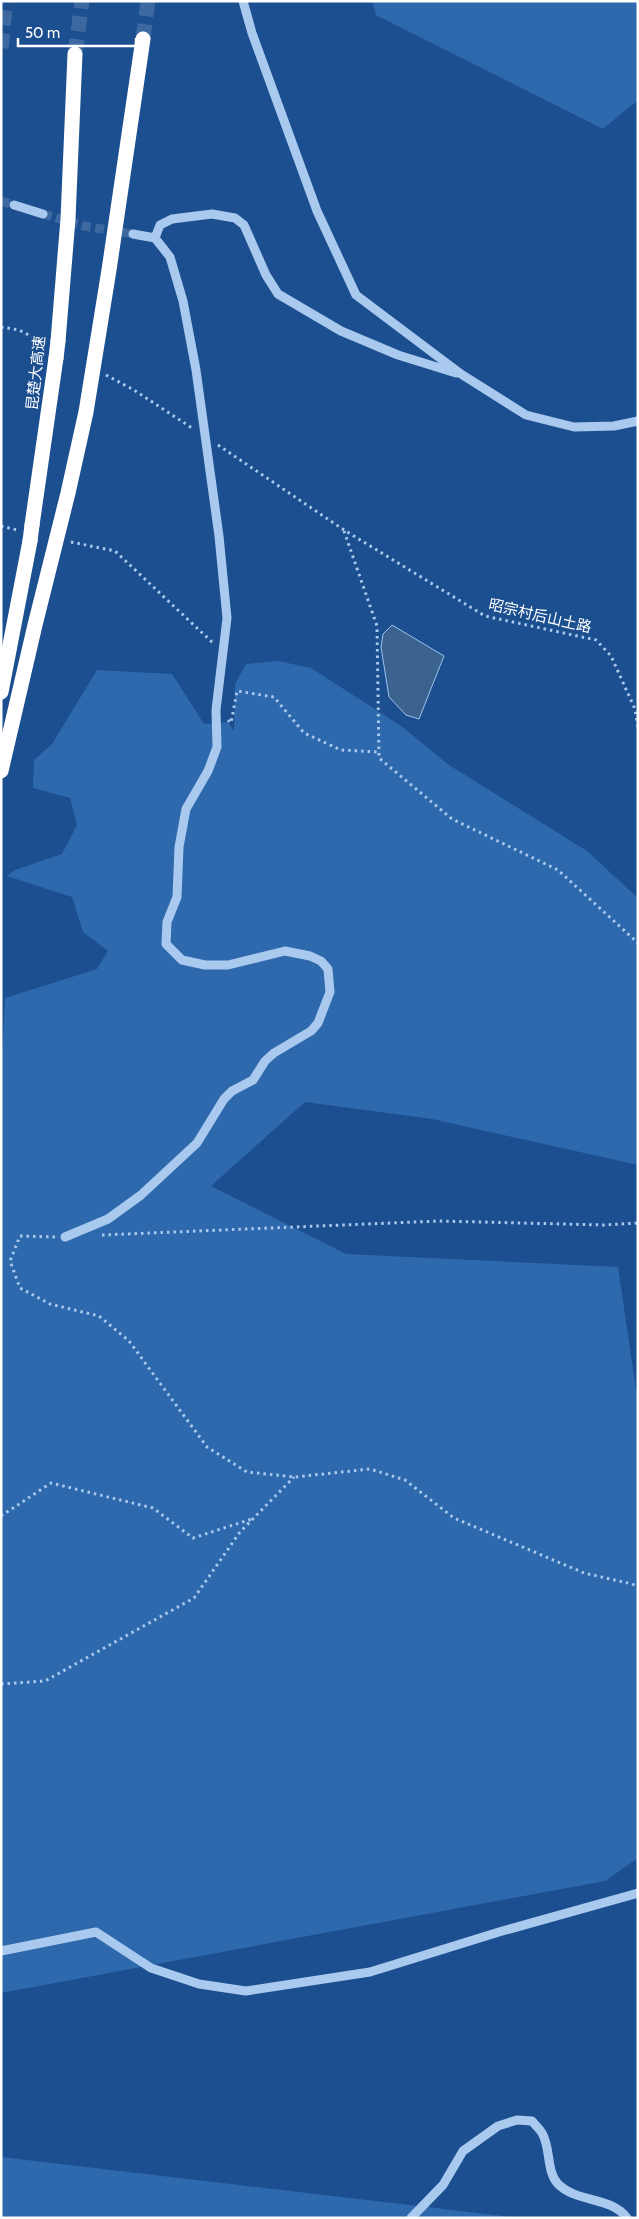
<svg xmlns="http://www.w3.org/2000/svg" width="639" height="2219" viewBox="0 0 639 2219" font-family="Cabin,'Noto Sans SC',sans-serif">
  <rect width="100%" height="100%" fill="#1b4f8f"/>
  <path fill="#2e69ad" d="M372,1h266v99l-35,29 -227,-114z
    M278,661l33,7 90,58 48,39 138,86 51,47v267l-206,-46 -127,-17 -94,84 135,68 272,13 20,136v455l-33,23 -604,112v-908l4,-87 92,-29 11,-18 -25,-19 -11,-35 -65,-21 8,-6 47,-16 15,-29 -7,-27 -37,-10 1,-28 18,-16 45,-74 75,4 32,50 24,-2 6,9 1,-47 11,-20z
    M1,2157l520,61h-520z"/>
  <path fill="#3c6290" stroke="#9cc4f0" d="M392,625l52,31 -25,63 -13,-4 -17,-18 -8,-50 2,-13z"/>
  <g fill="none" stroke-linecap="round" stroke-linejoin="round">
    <path stroke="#3d69a0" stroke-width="9" stroke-dasharray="9 4.5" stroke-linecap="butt" d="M1,201l13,4
      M43,214l41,12 49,8"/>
    <path stroke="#3d69a0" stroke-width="15" stroke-dasharray="15 8" stroke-linecap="butt" d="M143,39l5,-38
      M1,48l5,-47
      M75,54l7,-53"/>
    <path stroke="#a9c9ee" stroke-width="3" stroke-dasharray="2.5 4" stroke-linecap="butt" d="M1,327l18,3 24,12
      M106,375l28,15 58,38
      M218,445l126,85 141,86 111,24 15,16 24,53 3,19
      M1,526l16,4
      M344,531l33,95 2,132 73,61 106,51 80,73
      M71,542l44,9 98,92
      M228,720l3,3 6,-32 37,6 30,36 37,17 38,2
      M102,1235l337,-14 165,4 34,-2
      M55,1237l-35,-1 -10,25 10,27 30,16 49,12 30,25 78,106 40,25 48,5 75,-8 35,11 49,38 130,55 48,11 6,3
      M1,1516l50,-33 102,25 40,30 59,-19
      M1,1684l44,-3 149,-83 46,-66 54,-55"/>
    <path stroke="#a9c9ee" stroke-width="9" d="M243,1l9,32 65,178 39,84 105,79 65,41 48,12 40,-1 24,-5
      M14,205l29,9
      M155,238l5,-13 12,-6 40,-5 23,4 9,7 22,50 12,19 63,37 57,24 58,18
      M65,1237l43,-18 33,-24 56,-52 27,-44 8,-8 21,-11 12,-19 9,-8 37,-22 7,-8 12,-31 -2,-23 -7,-8 -11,-5 -25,-5 -57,14h-23l-23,-5 -16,-16 1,-22 10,-25 2,-50 7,-38 22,-38 9,-24 -1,-37 11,-92 -8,-82 -23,-166 -13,-69 -13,-44 -15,-19 -22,-4
      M1,1951l95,-19 55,36 48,16 47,7 124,-19 129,-40 139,-39
      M411,2218l32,-33 20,-34 35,-25 19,-6 15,1c3,4 8,8 10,12 9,15 4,38 16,51 19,19 53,12 69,34"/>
    <path stroke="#fff" stroke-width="15" d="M58,341l10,-122 7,-165
      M32,525l24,-167
      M1,692l29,-151
      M1,771l34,-146 33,-132 18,-81 23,-142 34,-231"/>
    <path stroke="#fff" stroke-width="15" d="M56,358l2,-17
      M30,541l2,-16"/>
  </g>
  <g text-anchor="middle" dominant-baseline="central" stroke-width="4.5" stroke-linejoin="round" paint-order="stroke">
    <g font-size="15" fill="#fff" stroke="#1b4f8f">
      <text transform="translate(36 373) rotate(-84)">昆楚大高速</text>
      <text transform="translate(540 616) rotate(13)">昭宗村后山土路</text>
    </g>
  </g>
  <rect width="639" height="2219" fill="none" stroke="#ffffff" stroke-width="5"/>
  <path d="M18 38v8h118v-8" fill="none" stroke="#ffffff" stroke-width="2.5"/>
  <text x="25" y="38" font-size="15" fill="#ffffff" stroke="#1b4f8f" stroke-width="4" paint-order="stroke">50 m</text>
</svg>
